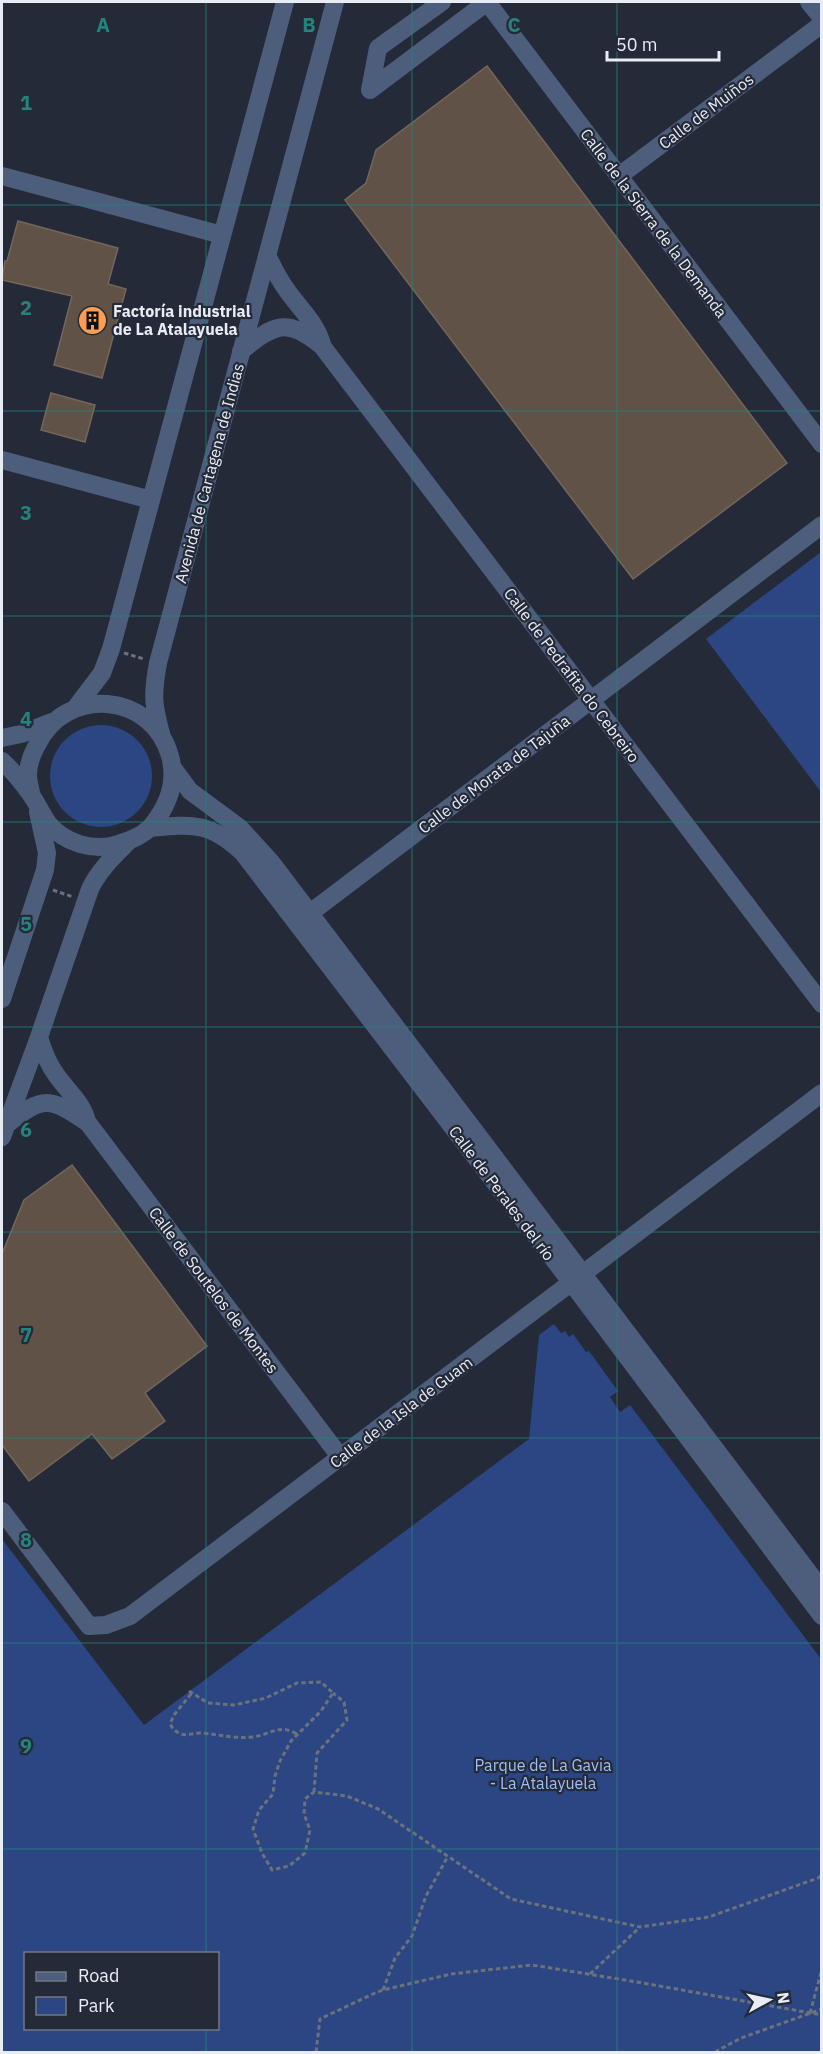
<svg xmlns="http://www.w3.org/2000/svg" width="823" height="2054" viewBox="0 0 823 2054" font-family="'IBM Plex Sans',sans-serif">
  <rect width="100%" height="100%" fill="#242a37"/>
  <path fill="#2b4683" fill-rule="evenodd" d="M821,552v240l-115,-153z
    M50 776a51 51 0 1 1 102 0a51 51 0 1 1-102 0Z
    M554,1324l7,9 4,-2 4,6 4,-3 13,18 3,-1 29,40 -8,6 10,15 10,-7 191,254v393h-819v-513l142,186 385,-286 10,-104zM26,1954h192v74h-192z"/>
  <path fill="#615248" stroke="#75665b" stroke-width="1.5" d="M487,66l300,397 -154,116 -288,-379 21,-17 10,-33z
    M18,221l100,27 -10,36 18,5 -24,89 -48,-13 18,-69 -70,-16 3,-19h2z
    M51,393l44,12 -10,37 -44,-12z
    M72,1165l135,181 -62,47 20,28 -53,38 -20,-25 -63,47 -27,-36v-191l22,-54z"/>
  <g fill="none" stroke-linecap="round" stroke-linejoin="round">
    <path stroke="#6c727d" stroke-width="3" stroke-dasharray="4.5 3" stroke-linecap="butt" d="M124,653l20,6
      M53,890l20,7
      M189,1691l19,12 26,2 32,-7 31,-15 24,-1 12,11 -12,18 -30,30 -11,20 -5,15 -2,18 -14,16 -6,19 9,24 10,17 17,-4 16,-13 5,-23 -6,-16 1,-15 9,-7 33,4 31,13 133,90 129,28 69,-10 109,-39 4,-3
      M191,1694l-17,21 -4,9c3,5 6,8 11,10 6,2 12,-1 19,-1 18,1 34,6 52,4 19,-2 26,-14 45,-3
      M314,1792l3,-39 30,-33 -3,-18 -11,-9
      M590,1974l50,-47
      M383,1990l12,-32 17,-22 14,-40 22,-40
      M810,2013l12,-44
      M316,2052l4,-33 55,-26 8,-3 68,-16 81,-9 105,17 185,33
      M715,2052l26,-14 81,-29"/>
    <path stroke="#4d5d7c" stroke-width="18" d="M487,2l335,442
      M809,2l13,16
      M370,90l117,-88
      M370,90l8,-42 64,-46
      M2,176l220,59
      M619,176l203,-152
      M267,255c6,12 11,23 19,34 13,19 29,32 36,55
      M241,351c34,-27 45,-34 81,-5l500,658
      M2,460l149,40
      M77,706l25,-33 9,-24 174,-647
      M162,737c-9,-31 -10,-42 -4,-74l177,-661
      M2,738l19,-4 31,-12
      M2,761c10,9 19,20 27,31 7,9 12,21 19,31 16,20 45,29 70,21 13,-4 27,-9 35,-20 16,-20 24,-42 17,-68 -18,-64 -104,-71 -133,-11 -5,9 -9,19 -9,30 0,6 2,12 3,18
      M173,768l17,23 50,37 31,34 551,728
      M150,828c44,-4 60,-6 93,25l328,429 251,334
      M310,913l512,-388
      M2,999l43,-129 2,-17 -9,-41
      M39,1037c4,14 9,27 18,39 10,14 24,26 29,42
      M6,1125c38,-30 43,-28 82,-2l253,335
      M2,1137l37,-100 51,-148c9,-19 24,-33 39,-48
      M2,1511l87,115 17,-1 24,-9 692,-523"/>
  </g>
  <path fill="none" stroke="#25827c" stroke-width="1.5" stroke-opacity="0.55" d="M206,2v1952M412,2v2050M617,2v2050M2,205h820M2,411h820M2,616h820M2,822h820M2,1027h820M2,1232h820M2,1438h820M2,1643h820M2,1849h820M206,2028v24"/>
  <defs>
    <symbol id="building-disc" viewBox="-11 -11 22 22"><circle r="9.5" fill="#fb9e51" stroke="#242a37"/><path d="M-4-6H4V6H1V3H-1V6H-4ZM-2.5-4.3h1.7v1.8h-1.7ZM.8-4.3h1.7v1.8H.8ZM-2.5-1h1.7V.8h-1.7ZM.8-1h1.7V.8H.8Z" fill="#111"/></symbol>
  </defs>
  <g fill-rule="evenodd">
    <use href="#building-disc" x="76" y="304" width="33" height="33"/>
  </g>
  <g text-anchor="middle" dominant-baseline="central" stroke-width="4.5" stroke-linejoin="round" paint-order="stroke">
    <g font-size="16" fill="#e8edf5" stroke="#242a37">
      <text transform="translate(706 111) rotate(-37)">Calle de Muiños</text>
      <text transform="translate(654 223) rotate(53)">Calle de la Sierra de la Demanda</text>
      <text transform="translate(209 473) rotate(-75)">Avenida de Cartagena de Indias</text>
      <text transform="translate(572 675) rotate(53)">Calle de Pedrafita do Cebreiro</text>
      <text transform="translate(494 774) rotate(-37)">Calle de Morata de Tajuña</text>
      <text transform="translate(502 1193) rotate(53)">Calle de Perales del río</text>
      <text transform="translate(214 1290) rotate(53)">Calle de Soutelos de Montes</text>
      <text transform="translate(401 1412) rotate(-37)">Calle de la Isla de Guam</text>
    </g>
    <g font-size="16" font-weight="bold" fill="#e8edf5" stroke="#242a37" text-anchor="start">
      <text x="113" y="311">Factoría industrial<tspan x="113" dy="18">de La Atalayuela</tspan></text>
    </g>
    <g font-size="16" fill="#a0bdf9" stroke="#242a37">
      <text x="543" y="1765">Parque de La Gavia<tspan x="543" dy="18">- La Atalayuela</tspan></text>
    </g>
  </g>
  <g font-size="20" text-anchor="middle" font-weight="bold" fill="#25827c" stroke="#242a37" stroke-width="4.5" stroke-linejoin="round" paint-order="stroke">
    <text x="103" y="32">A</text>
    <text x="309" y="32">B</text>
    <text x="514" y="32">C</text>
    <text x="26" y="110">1</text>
    <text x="26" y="315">2</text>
    <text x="26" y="520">3</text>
    <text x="26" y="726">4</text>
    <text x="26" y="931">5</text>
    <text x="26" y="1137">6</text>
    <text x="26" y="1342">7</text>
    <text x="26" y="1547">8</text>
    <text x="26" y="1753">9</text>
  </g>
  <rect width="823" height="2054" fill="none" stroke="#e8edf5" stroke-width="6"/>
  <rect x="24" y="1952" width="195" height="78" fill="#242a37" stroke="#727883" stroke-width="1.5"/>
  <rect x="36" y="1972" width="30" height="9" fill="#4d5d7c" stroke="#727883" stroke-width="1.5"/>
  <text x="78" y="1982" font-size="18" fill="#e8edf5">Road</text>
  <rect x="36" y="1997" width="30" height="18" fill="#2b4683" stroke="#727883" stroke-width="1.5"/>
  <text x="78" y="2012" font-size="18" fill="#e8edf5">Park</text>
  <g transform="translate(769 2000) rotate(82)" stroke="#242a37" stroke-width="4.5" paint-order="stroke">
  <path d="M0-4.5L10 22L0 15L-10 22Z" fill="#e8edf5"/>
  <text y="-9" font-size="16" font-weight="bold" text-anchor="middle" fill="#e8edf5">N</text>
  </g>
  <path d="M607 51v9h112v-9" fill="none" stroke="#e8edf5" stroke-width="3"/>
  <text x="616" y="51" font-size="18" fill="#e8edf5" stroke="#242a37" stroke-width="4.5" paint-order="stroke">50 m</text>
</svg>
